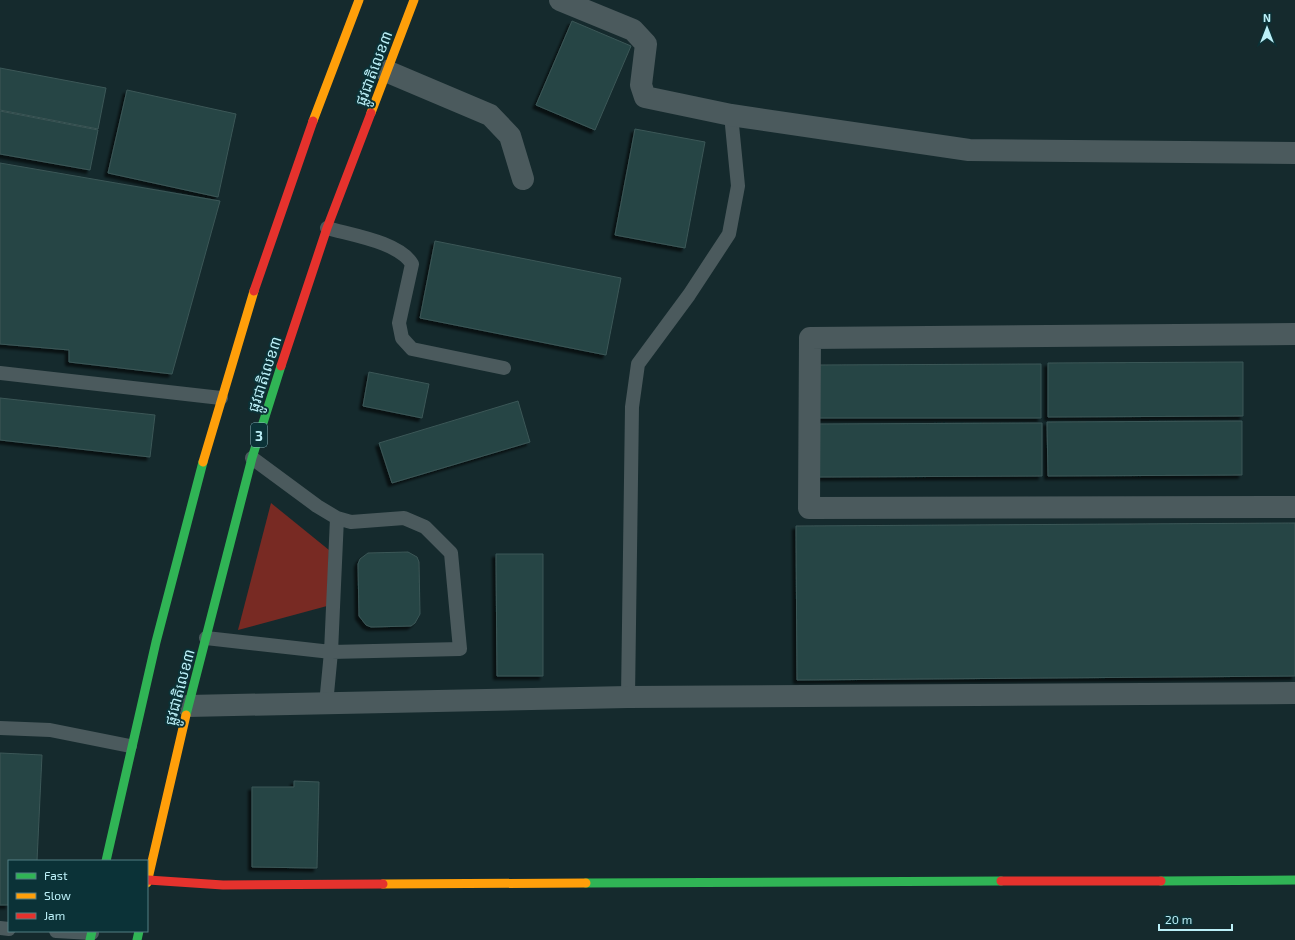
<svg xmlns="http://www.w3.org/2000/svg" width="1295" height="940" viewBox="0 0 1295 940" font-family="'Exo 2','Noto Sans Khmer',sans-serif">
  <defs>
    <filter id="shadow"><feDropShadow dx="-3.5" dy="3.5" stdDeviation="1" flood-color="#0009"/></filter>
  </defs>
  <rect width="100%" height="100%" fill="#152a2d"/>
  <path fill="#782a23" d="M271,503l58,47 -2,56 -89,24z"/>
  <path fill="#274444" stroke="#3b5757" filter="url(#shadow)" d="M572,21l59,25 -36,84 -59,-25z
    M0,68l106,20 -8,41 -98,-19z
    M127,90l109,24 -18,83 -110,-24z
    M0,111l98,19 -8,40 -90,-16z
    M635,129l70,13 -20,106 -70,-13z
    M0,163l220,38 -48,173 -103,-12v-12l-69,-6z
    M435,241l186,37 -15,77 -186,-37z
    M1243,362v54l-195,1v-54z
    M1041,364v54h-223v-53z
    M369,372l60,12 -7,34 -59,-12z
    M0,398l155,17 -5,42 -150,-17z
    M518,401l12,41 -138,41 -13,-40z
    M1242,421v54l-194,1 -1,-54z
    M1042,423v53l-223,1v-53z
    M1295,523v153l-498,4 -1,-154z
    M408,552l9,5 2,5 1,52 -5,9 -4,3 -40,1 -5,-2 -7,-9 -1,-52 2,-5 8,-6z
    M496,554h47v122h-46z
    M0,753l42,2 -5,106h-28v44h-9z
    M294,781l25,1 -2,86 -65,-1v-80h42z"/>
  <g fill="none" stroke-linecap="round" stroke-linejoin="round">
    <path stroke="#4b5a5d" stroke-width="14" d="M327,228c24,7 72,14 85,36l-13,59 3,15 10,11 92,19
      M0,373l221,25
      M206,638l125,14 129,-3 -9,-96 -26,-26 -21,-9 -53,4 -14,-4 -20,-12 -65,-48
      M628,697l4,-290 6,-43 51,-69 40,-61 9,-48 -7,-71
      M326,704l5,-52 6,-134
      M0,728l50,2 80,16
      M0,928l9,1
      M56,931l36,2"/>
    <path stroke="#4b5a5d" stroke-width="22" d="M560,0l73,30 13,14 -5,41 4,12 86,18 238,35 326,3
      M386,71l104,44 20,21 13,43
      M1295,334l-485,4 -1,170 486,-1
      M188,706l440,-9 667,-4"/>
    <path stroke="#30b455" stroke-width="9" d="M186,715l66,-257 29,-92
      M106,861l50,-219 47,-180
      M1161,881l134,-1
      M586,883l415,-2
      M90,940l2,-9
      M137,940l2,-9"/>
    <path stroke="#ff9f0a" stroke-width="9" d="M371,113l43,-113
      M313,121l46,-121
      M203,462l51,-171
      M147,883l39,-168
      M383,884l203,-1"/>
    <path stroke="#e5322d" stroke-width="9" d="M254,291l59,-170
      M281,366l46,-138 44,-115
      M148,880l75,5 160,-1
      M1001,881h160"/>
  </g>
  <g text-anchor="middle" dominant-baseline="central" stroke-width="4" stroke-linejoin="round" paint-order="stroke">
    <rect fill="#0b3237" stroke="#87b7be" stroke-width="1" x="251" y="423" width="16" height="24" rx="3"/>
    <g font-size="14" font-weight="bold" fill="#bcf0f8">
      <text x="259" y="435">3</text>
    </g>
    <g font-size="15" fill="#bcf0f8" stroke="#0b3237">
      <text transform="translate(373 68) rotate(-69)">ផ្លូវជាតិលេខ៣</text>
      <text transform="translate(264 374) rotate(-72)">ផ្លូវជាតិលេខ៣</text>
      <text transform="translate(179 687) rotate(-75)">ផ្លូវជាតិលេខ៣</text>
    </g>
  </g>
  <rect x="8" y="860" width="140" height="72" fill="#0b3237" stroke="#527e84"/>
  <rect x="16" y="873" width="20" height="6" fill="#30b455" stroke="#527e84"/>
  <text x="44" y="880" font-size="12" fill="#bcf0f8">Fast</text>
  <rect x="16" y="893" width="20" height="6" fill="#ff9f0a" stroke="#527e84"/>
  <text x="44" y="900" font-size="12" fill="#bcf0f8">Slow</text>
  <rect x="16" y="913" width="20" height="6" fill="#e5322d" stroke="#527e84"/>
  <text x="44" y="920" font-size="12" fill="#bcf0f8">Jam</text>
  <g transform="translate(1267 28)" stroke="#0b3237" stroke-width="3" paint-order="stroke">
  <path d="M0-3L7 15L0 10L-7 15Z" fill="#bcf0f8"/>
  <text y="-6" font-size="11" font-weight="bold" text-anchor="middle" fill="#bcf0f8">N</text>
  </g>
  <path d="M1159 924v6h73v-6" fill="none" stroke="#bcf0f8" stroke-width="2"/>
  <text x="1165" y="924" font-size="12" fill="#bcf0f8" stroke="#0b3237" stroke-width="3" paint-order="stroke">20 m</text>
</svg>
